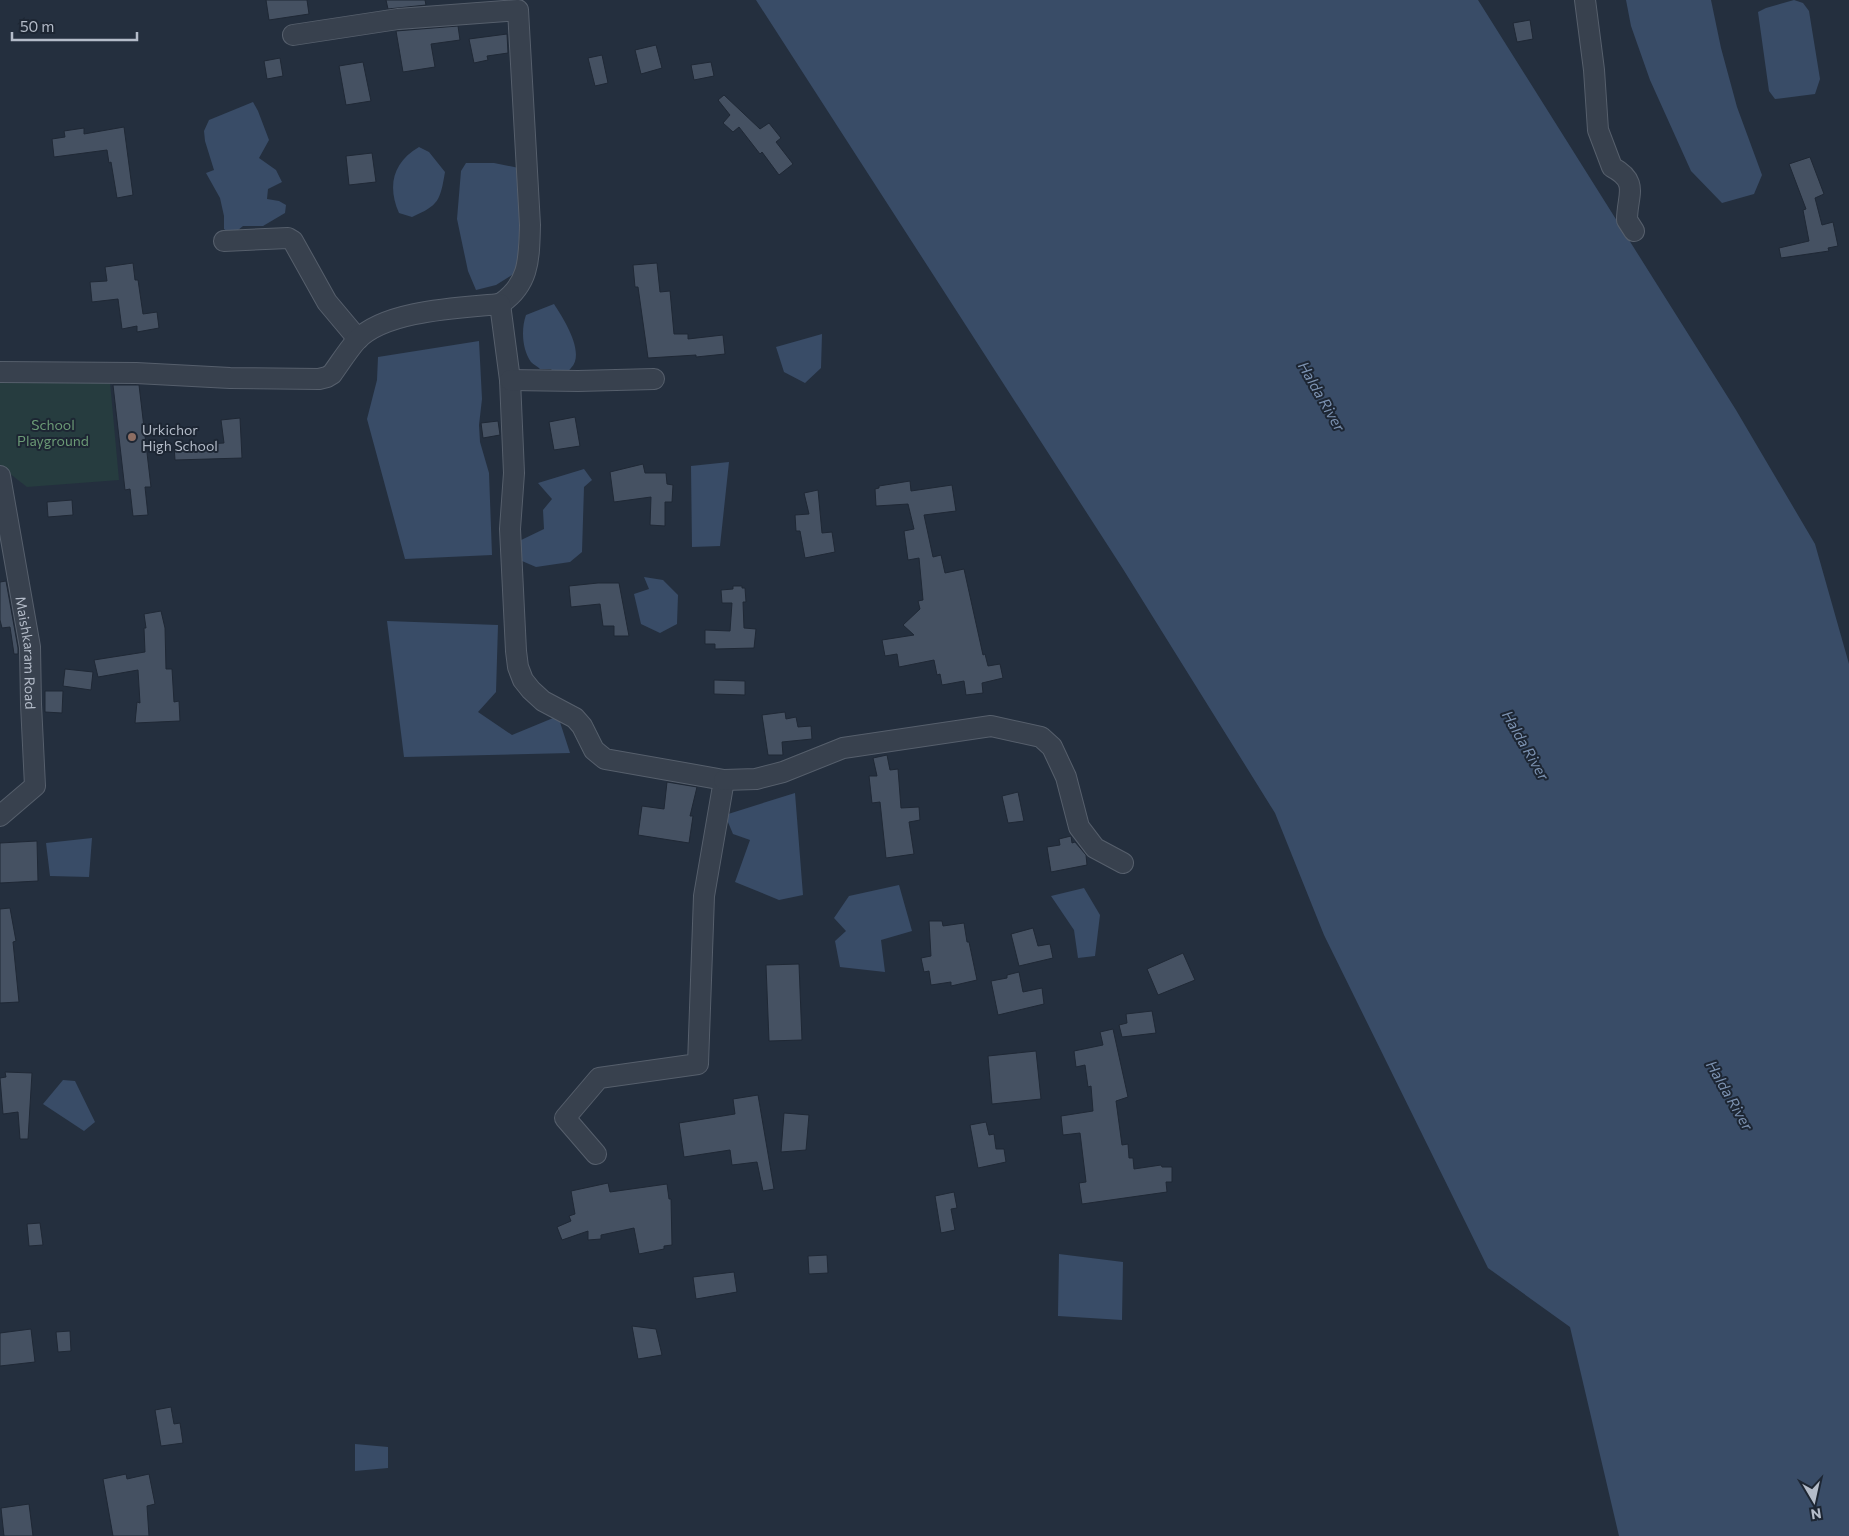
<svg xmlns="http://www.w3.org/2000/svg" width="1849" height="1536" viewBox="0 0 1849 1536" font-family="Commissioner,sans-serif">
  <rect width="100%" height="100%" fill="#242f3e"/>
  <path fill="#263c3f" d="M0,379l110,3 9,98 -92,7 -27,-21z"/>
  <path fill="#394c67" d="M756,0h722l258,410 79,134 34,120v872h-230l-49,-209 -82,-59 -164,-333 -49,-122 -152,-244z
    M1626,0h85l10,48 16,59 25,68 -8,19 -32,9 -31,-32 -41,-91 -19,-54z
    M1794,0l9,3 6,8 11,68 -5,15 -40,5 -6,-8 -11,-79 8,-4z
    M253,102l5,9 11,29 -10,18 17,12 6,12 -14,7 -1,10 12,2 7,4 -1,8 -22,13h-20l-11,9 -8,-6v-13l-4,-18 -14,-25 8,-3 -9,-29 -1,-10 5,-11z
    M419,147l10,5 16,20c-5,29 -6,33 -33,45l-13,-4c-12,-27 -6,-51 20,-66z
    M466,163h28l25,5 2,36 -4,68 -21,13 -20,5 -8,-19 -11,-52 4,-48z
    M554,304c9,14 32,49 17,64 -3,4 -9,6 -13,9l-7,-8h-11c-2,-2 -7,-5 -9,-7 -9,-13 -10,-33 -5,-47z
    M822,334l-1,34 -16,15 -21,-11 -8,-25z
    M479,341l3,58 -3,26 1,17 9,31 3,82 -87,4 -38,-140 10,-39 1,-23z
    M729,462l-9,84 -28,1 -1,-81z
    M584,469l8,11 -8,7 -2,65 -12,10 -34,5 -14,-6 -5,-19 27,-13 -1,-19 9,-11 -14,-16z
    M644,577l19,3 15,15 -1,29 -17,9 -19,-9 -7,-30 15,-5z
    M387,621l111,4 -2,67 -18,20 34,23 46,-19 12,37 -166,4z
    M795,793l8,102 -24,5 -44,-18 15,-42 -17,-6 -8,-19z
    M92,838l-3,39 -39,-1 -4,-33z
    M899,885l13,46 -31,9 4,32 -45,-5 -5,-26 11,-10 -12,-13 15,-22z
    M1084,888l16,27 -5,41 -17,2 -4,-28 -23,-34z
    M63,1080l12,1 20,41 -11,9 -41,-27z
    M1059,1254l64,8 -1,58 -64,-4z
    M355,1444l33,3v21l-33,3z"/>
  <path fill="#455162" stroke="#1f2835" d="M266,0h41l2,14 -40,6z
    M386,0h39l1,5 -38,4z
    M1530,20l3,19 -16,3 -4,-19z
    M458,26l2,14 -29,4 4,23 -32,5 -7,-41z
    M507,34l1,19 -21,3 1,4 -14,3 -5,-24z
    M656,45l6,23 -21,6 -6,-24z
    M602,55l6,28 -13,3 -7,-28z
    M280,58l3,18 -16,3 -3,-18z
    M363,62l8,39 -25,4 -7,-39z
    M711,62l3,14 -20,4 -3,-15z
    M724,95l36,34 9,-6 12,15 -5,4 17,22 -14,11 -17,-23 -2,2 -21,-27 -6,5 -10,-9 7,-8 -12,-15z
    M124,127l9,68 -16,3 -6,-36 -2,1 -2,-13 -53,7 -2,-18 13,-2 -1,-6 20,-3v6z
    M372,153l4,29 -27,3 -3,-29z
    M1810,157l14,37 -9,4 7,27 11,-3 5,24 -10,2 1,3 -48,7 -2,-10 30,-7 -6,-31 3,-1 -17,-45z
    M133,263l2,17h3l5,34 14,-2 2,16 -22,4v-6l-15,3 -4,-30 -26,3 -2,-20 17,-1 -2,-14z
    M657,263l3,29 10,-1 4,43h14v5l35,-4 2,19 -29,3v-2l-48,3 -10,-71h-3l-2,-22z
    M113,385h26l12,102h-6l3,28 -15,1 -3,-27 -5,1z
    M575,417l5,29 -26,4 -5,-28z
    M240,418l2,40 -67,2 -1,-14 50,-3 -3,-23z
    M498,421l2,14 -17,3 -2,-15z
    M643,464l2,9h21l1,11 6,1 -1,17h-7v24l-15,-1 1,-28 -37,5 -4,-30z
    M910,481l1,10 41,-6 4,26 -32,4 9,42 8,-2 4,18 19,-4 19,86 2,-1 3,12 12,-2 3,14 -21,5 1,10 -17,2 -2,-14 -22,4 -2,-11 -3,1 -3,-15 -35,7 -2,-13 -12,2 -3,-16 32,-5 -11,-10 17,-16 -2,-8 5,-1 -4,-42 -11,2 -4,-29 10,-2 -6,-25 -32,2 -1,-17 4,-1v-2z
    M818,490l4,43 10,-1 3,20 -30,6 -5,-27h-4l-1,-16 14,-1 -5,-21z
    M72,500l1,15 -25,2 -1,-15z
    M6,581l12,67v6h-4l-4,-27 -8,1 -2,-8v-38z
    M598,583h21l10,53h-15v-10h-11l-3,-22 -29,3 -2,-21z
    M733,586h9v2h3l1,14h-3l1,26 12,1 -2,19 -39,1v-5h-10v-14l25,1 2,-28h-10l-1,-13 12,-1z
    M161,611l4,17 1,41h6l2,33 5,-1 1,20 -45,2 2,-21 3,1 -2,-33 -40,7 -4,-17 51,-8 -1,-24h2l-2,-14z
    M65,669l28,3 -2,18 -28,-4z
    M714,680l31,1v14l-31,-1z
    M45,691h18l-1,22 -17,-1z
    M785,712l1,7 10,-2 2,10 13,-1 1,13 -30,3 1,13h-15l-6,-40z
    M887,755l3,15 8,-1 3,39 18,-1 1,13 -11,2 5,32 -28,4 -6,-56 -8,1 -3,-27h8l-4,-18z
    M667,782l30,5 -7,29h3l-4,27 -51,-8 4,-29 22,3z
    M1018,792l6,29 -16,2 -6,-27z
    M1071,836l1,7 3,-1 11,13 1,10 -36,7 -4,-25 13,-2 -1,-6z
    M37,841l1,40 -38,2v-40z
    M10,908l6,33 -3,1 6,60 -19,1v-94z
    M929,921h13l1,5 21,-3 3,19h2l8,38 -26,6v-4l-20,3 -2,-14 -5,1 -3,-14 10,-2z
    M1033,928l5,18 12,-2 3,14 -34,8 -8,-32z
    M1183,953l12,27 -37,15 -11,-26z
    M799,964l3,76 -33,1 -3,-76z
    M1019,972l4,20 19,-4 2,16 -46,11 -7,-34 16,-3v-3z
    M1152,1011l4,22 -34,4 -3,-12 8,-2 -1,-9z
    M1113,1029l15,68 -12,4 6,44 6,-1 1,14h4l1,11 27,-4 1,2h10v15h-6l1,10 -85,12 -3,-21 7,-1 -6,-49 -17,2 -2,-19 32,-5 -2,-25 -3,1 -3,-22 -9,2 -2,-16 29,-6 -3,-13z
    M1036,1051l5,48 -49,5 -4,-48z
    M5,1072l27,1 -4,66h-8l-2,-27 -15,2 -3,-36 6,-1z
    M758,1095l16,94 -11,2 -6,-29 -25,3 -2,-15 -46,7 -5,-34 56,-9 -2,-15z
    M784,1113l25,2 -3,35 -25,2z
    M986,1122l3,13 5,-1 2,15h8l2,13 -28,6 -8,-43z
    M608,1183l2,9 57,-8 2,15h2l1,46 -8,1v3l-25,5 -5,-26 -33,7v4l-13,1v-9l-26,9 -5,-13 14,-6 -2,-5 6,-2 -4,-23z
    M954,1192l3,16 -6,1 4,21 -14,3 -6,-37z
    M40,1223l3,22 -14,1 -2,-22z
    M827,1255l1,18 -19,1 -1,-18z
    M734,1272l3,20 -41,7 -3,-22z
    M632,1326l24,3 6,26 -24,4z
    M31,1329l4,33 -35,4v-33z
    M70,1331l1,20 -13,1 -2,-20z
    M171,1407l3,17 6,-1 3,20 -22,3 -6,-36z
    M126,1474l1,5 22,-5 6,30 -8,2 2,30h-36l-10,-57z
    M29,1504l4,32h-29l-3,-28z"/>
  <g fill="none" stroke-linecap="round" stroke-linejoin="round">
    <defs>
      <g id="minor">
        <path d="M1585,0l9,70 4,60 14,37c28,15 15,28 15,53l7,11"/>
        <path d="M293,35l105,-16 120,-9 12,215c-1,33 0,59 -30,79"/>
        <path d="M224,241l64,-3 5,3 34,61 31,37"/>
        <path d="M0,372l136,1 94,5 89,1 8,-2 5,-3c8,-11 16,-24 25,-34 29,-30 103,-32 143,-36l10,76 4,93 -4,56 6,122 2,16 5,13 8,10 12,11 32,17 7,8 12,24 11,9 119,21 -20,116 -6,168 -99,14 -34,40 31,36"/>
        <path d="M510,380l68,1 76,-2"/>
        <path id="s1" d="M0,476l30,171 1,57 4,82 -35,30"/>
        <path d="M724,780l32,-1 27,-7 60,-24 148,-22 50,11 11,10 14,30 13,50 16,21 28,15"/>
      </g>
    </defs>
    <use href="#minor" stroke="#565f6c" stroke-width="22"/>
    <use href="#minor" stroke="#38414e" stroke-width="20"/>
  </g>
  <circle fill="#8d6e63" stroke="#1d2633" stroke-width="2" cx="132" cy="437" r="5"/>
  <g text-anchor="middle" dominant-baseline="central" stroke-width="4" stroke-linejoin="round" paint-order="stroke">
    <g font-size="14" fill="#6b9a76" stroke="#1d2633">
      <text x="53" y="424">School<tspan x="53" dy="16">Playground</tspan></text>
    </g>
    <g font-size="14" fill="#b4bcc9" stroke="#1d2633" text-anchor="start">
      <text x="142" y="429">Urkichor<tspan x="142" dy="16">High School</tspan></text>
    </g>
    <g font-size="14" fill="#b4bcc9" stroke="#1d2633">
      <text stroke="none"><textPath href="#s1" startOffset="179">Maishkaram Road</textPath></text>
    </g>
    <g font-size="15" font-style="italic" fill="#7c92b1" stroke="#1d2633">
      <text transform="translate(1322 396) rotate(60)">Halda River</text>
      <text transform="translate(1526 745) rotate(60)">Halda River</text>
      <text transform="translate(1730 1095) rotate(60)">Halda River</text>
    </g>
  </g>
  <g transform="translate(1814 1501) rotate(171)" stroke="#1d2633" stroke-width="4" paint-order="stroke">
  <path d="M0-4L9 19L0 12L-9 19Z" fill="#b4bcc9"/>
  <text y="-8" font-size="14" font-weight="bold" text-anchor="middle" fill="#b4bcc9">N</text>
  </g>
  <path d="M12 32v8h125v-8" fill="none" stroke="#b4bcc9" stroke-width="2.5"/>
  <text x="20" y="32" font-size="15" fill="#b4bcc9" stroke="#1d2633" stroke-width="4" paint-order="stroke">50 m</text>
</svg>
